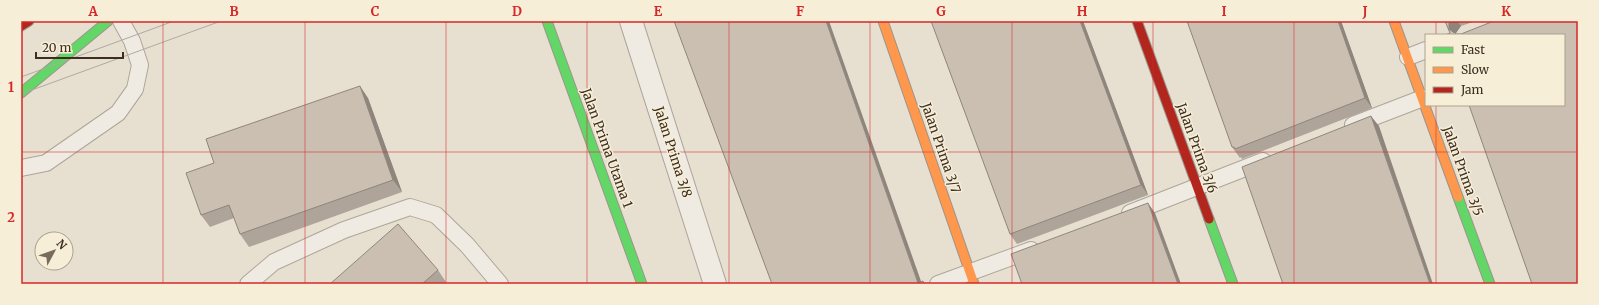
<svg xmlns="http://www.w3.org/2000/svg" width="1599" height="305" viewBox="0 0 1599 305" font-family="Merriweather,serif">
  <rect width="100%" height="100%" fill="#e7e0d1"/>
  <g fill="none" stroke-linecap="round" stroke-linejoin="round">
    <defs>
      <path id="lane" d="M1408,57l18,-7
        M1353,125l70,-27
        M21,168l25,-5 72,-50 17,-24 5,-24 -8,-24 -11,-20
        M1130,213l133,-52
        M248,284l26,-22 70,-32 66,-23 26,8 31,30 33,39
        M938,284l93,-34"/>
      <path id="street" d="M631,21l84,263"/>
      <path id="fast" d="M547,21l95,263
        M21,93l87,-72
        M1458,197l32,87
        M1209,219l24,65"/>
      <path id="slow" d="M883,21l91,263
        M1394,21l64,176"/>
      <path id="jam" d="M1137,21l72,198
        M21,26l8,-5"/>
    </defs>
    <use href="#lane" stroke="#ada599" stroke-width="18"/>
    <use href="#street" stroke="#ada599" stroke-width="24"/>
    <use href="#fast" stroke="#9c958a" stroke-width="11"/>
    <use href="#slow" stroke="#9c958a" stroke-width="11"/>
    <use href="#jam" stroke="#9c958a" stroke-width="11"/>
    <use href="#lane" stroke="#efebe3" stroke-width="16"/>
    <use href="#street" stroke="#efebe3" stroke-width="22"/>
    <use href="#fast" stroke="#63d668" stroke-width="9"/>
    <use href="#slow" stroke="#ff974d" stroke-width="9"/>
    <use href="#jam" stroke="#b3261e" stroke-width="9"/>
    <path stroke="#afaaa2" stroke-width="1" d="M21,77l153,-56
      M21,94l200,-73"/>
  </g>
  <path fill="#afa499" d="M1083,21l65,174 -131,49 -7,-10z
    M1341,21l31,87 -130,51 -1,-2 -1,1 -8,-11z
    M1445,21h31l-15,5 -5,7v1l122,250 -133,-249 5,-2z
    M368,98l34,94 -153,55 -9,-13 -6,-16 -24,9 -9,-12 13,-52z
    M438,270l8,12 -2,2h-114z"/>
  <path fill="#8e867d" d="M826,21h3l93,263 -4,-1z
    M1080,21h3l65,174 -7,-10z
    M1338,21h3l31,87 -7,-10z
    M1450,21h7l4,5 -5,7v2l-7,-6v-6z
    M360,86l8,12 34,94 -9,-12z
    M1371,116l8,10 54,158h-3z
    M1148,203l7,10 26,71h-3z"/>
  <path fill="#cbbfb2" stroke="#8e867d" d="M674,21h152l92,262 5,-2 1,3h-152z
    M931,21h149l61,164 -131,49z
    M1187,21h151l27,77 -130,51 -1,-2h-2z
    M1445,21h5l-1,2v6l7,5h5l33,-13h84v263h-46l-63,-179h95v-70h-119l5,-2z
    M360,86l33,94 -153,54 -11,-29 -28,10 -15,-42 28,-10 -8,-24z
    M1371,116l59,168h-147l-41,-117z
    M1148,203l30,81h-156l-11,-30z
    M398,224l40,46 -16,14h-92z"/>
  <path fill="none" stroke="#d62828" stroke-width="1" stroke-opacity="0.55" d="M163,21v263M305,21v263M446,21v263M587,21v263M729,21v263M870,21v263M1012,21v263M1153,21v263M1294,21v263M1436,21v14M1436,105v179M21,152h1557"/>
  <g text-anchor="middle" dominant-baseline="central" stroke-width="3" stroke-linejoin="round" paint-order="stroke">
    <g font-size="13" fill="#3d2e20" stroke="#f7eed8">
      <text transform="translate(607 148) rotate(70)">Jalan Prima Utama 1</text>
      <text transform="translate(941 148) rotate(71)">Jalan Prima 3/7</text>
      <text transform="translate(1197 148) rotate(70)">Jalan Prima 3/6</text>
      <text transform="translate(673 152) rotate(72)">Jalan Prima 3/8</text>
      <text transform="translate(1463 171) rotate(70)">Jalan Prima 3/5</text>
    </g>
  </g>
  <rect width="1599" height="305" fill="none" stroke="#f7eed8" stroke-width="44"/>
  <rect x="1425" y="34" width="140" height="72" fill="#f7eed8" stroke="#ada18e"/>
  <rect x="1433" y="47" width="20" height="6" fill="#63d668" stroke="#ada18e"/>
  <text x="1461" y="54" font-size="12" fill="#3d2e20">Fast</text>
  <rect x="1433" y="67" width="20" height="6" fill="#ff974d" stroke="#ada18e"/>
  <text x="1461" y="74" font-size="12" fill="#3d2e20">Slow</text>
  <rect x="1433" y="87" width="20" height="6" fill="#b3261e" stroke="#ada18e"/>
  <text x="1461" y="94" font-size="12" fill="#3d2e20">Jam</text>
  <g transform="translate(54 251) rotate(49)"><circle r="19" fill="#f7eed8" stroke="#ada18e"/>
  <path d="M0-3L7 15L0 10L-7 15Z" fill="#786c5e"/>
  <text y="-6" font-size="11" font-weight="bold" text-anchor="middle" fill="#3d2e20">N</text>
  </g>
  <path d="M36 52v6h87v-6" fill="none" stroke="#3d2e20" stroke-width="2"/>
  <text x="42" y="52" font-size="12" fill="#3d2e20" stroke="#f7eed8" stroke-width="3" paint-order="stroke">20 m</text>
  <rect x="22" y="22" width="1555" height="261" fill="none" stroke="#d62828" stroke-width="1.5"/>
  <g font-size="13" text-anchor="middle" font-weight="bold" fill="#d62828">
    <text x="93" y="16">A</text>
    <text x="234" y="16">B</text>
    <text x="375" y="16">C</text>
    <text x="517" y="16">D</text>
    <text x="658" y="16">E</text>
    <text x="800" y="16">F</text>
    <text x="941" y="16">G</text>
    <text x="1082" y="16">H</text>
    <text x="1224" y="16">I</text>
    <text x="1365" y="16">J</text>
    <text x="1506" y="16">K</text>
    <text x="11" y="92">1</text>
    <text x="11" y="222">2</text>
  </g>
</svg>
